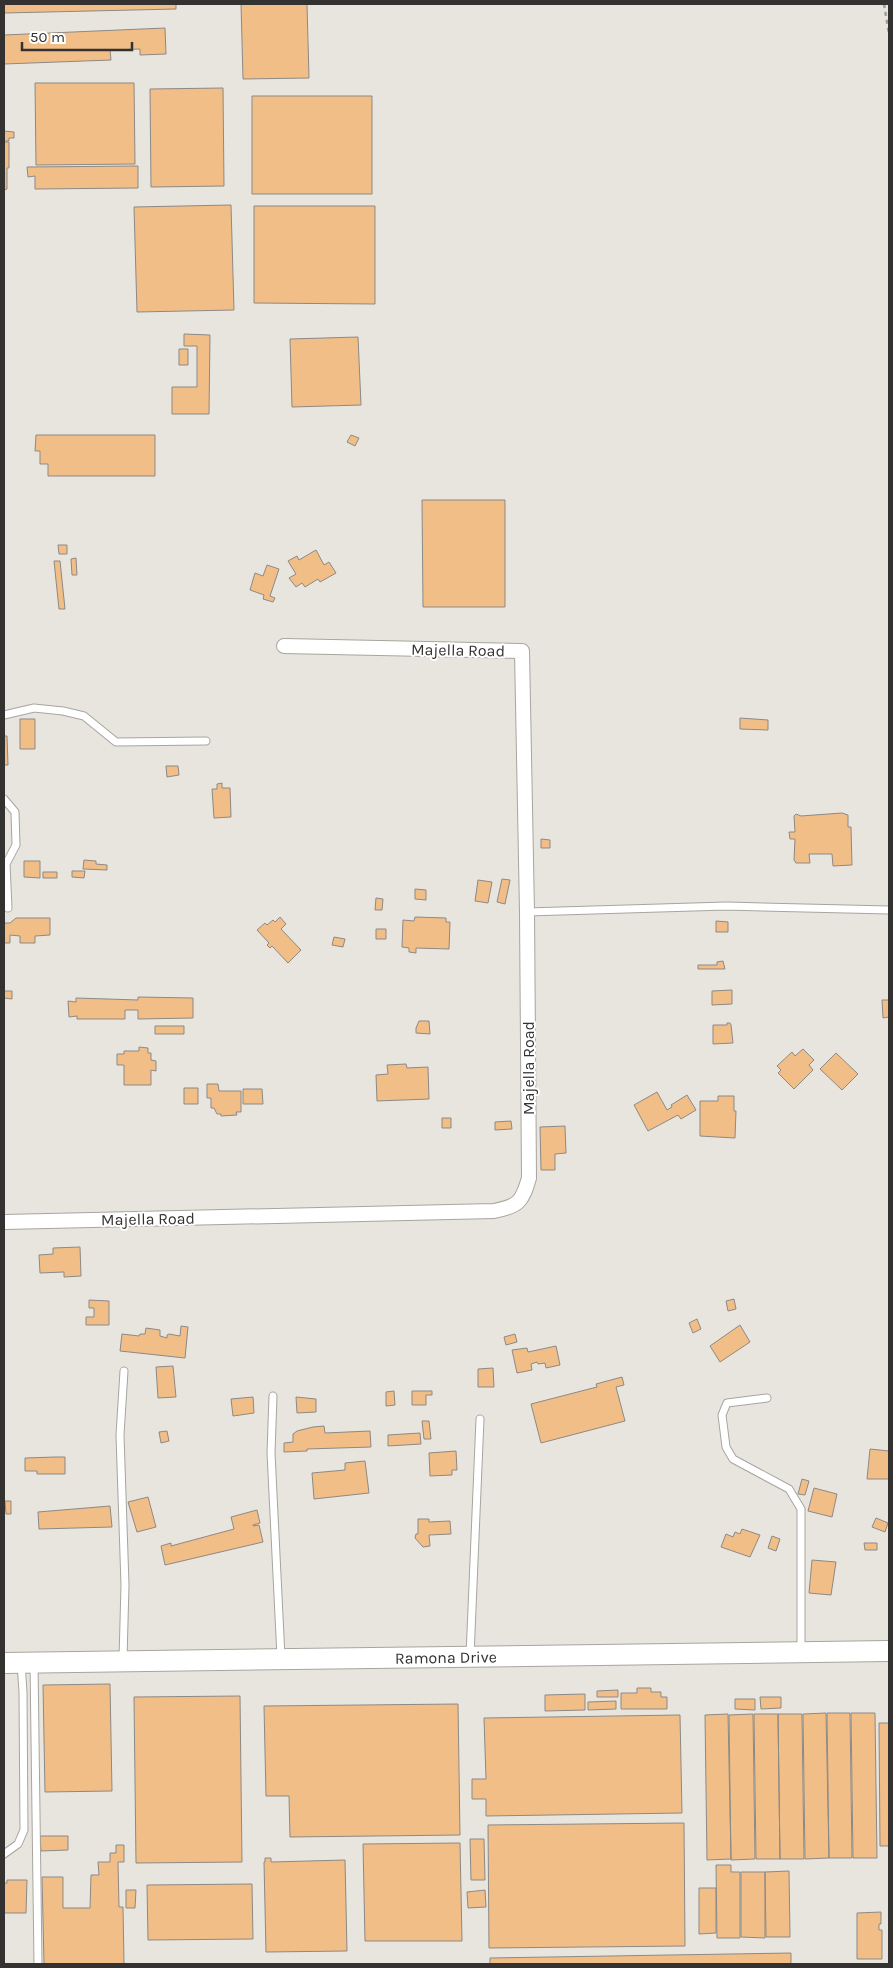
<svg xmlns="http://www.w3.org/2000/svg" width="893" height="1968" viewBox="0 0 893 1968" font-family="Karla,sans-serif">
  <rect width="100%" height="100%" fill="#e8e5df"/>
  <path fill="#f1be88" stroke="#8d8984" d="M4,4h172v5l-172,4z
    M241,4h66l2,74 -66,1z
    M165,28l1,26 -26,1v-6l-30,1 1,10 -107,4v-29z
    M35,83h99l1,81 -99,1z
    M223,88l1,98 -73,1 -1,-98z
    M252,96h120v98h-120z
    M4,131l10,1v6h-5v3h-5z
    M4,142h5v26h-2v21l-3,1z
    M138,166v22l-103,1v-13l-7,1 -1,-10z
    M231,205l3,105 -97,2 -3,-105z
    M254,206h121v98l-121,-1z
    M184,334l26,1 -1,79h-37v-27h25v-41h-13z
    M358,337l3,68 -69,2 -2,-68z
    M179,349h9v16h-9z
    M36,435h119v41h-107v-12h-8v-13h-5z
    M351,435l8,3 -4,8 -8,-4z
    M422,500h83v107h-82z
    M58,545h9v9h-8z
    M316,550l8,15 5,-3 7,11 -16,9 -2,-3 -13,8 -3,-4 -6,4 -7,-9 7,-4 -8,-13 9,-5 2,4z
    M76,558l1,17h-5l-1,-16z
    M54,561h6l5,48h-6z
    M267,565l12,4 -9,27 5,2 -2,4 -10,-3 1,-4 -14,-5 5,-17 8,3z
    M740,718l28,2v10l-28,-1z
    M20,719h15v30h-15z
    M4,736h3l1,29h-4z
    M166,766h12l1,9 -12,2z
    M222,783v5h8l1,29 -17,1 -2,-29h5v-5z
    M842,813l6,2v12h3l1,38 -19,1 -1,-12h-23l1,9h-14l-2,-3 1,-21h-5l-1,-7h6l-1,-16 2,-2 5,2z
    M541,839l9,1v8h-9z
    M84,860l12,1v3l11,1v5l-24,-1z
    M24,861h16v17l-16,-1z
    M72,871h13l-1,7 -12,-1z
    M43,872h14v6h-14z
    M502,879l8,1 -5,24 -8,-2z
    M478,880l14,2 -4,21 -13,-2z
    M415,889l11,1v10l-11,-1z
    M376,898l7,1 -1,11h-7z
    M280,917l6,7 -5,5 20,21 -13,13 -16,-17 -2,2 -3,-3 2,-2 -12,-13 8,-7 2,2 6,-5 2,2z
    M415,917l31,1v4h4l-1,27 -33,-1v5l-7,-1v-4l-7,-1 1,-27 11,1z
    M16,918h34v17l-15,1v7h-15v-7l-10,-1v8h-6v-20h6z
    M716,921l12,1v10h-12z
    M376,929h10v10h-10z
    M334,937l11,2 -2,8 -11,-2z
    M723,961l2,8h-27v-4h19v-3z
    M732,990v14l-20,1v-14z
    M4,991h8v8l-8,-1z
    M138,997l55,1v20l-55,1v-9h-13v9h-48v-3l-8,1 -1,-16 8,1v-4l62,2z
    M882,1000h7v17l-6,1z
    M419,1021h10l1,13 -14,-1v-5z
    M727,1023h3l1,2 2,18 -20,1v-19h14z
    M155,1026h29v8h-29z
    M139,1047l9,1v5h3v7l5,1v10l-5,-1v15h-27v-20h-7v-11h7v-3h15z
    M803,1049l11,11 -5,5 4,5 -19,19 -16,-16 3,-3 -4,-4 15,-14 3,4z
    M836,1053l22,21 -16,16 -22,-21z
    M406,1064l1,4 21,-1 1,32 -52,2 -1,-26 12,-1 -1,-9z
    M207,1084h11l1,7h22v21h-5l1,3 -16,1v-2h-4l-3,-6h-3v-10h-4z
    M184,1088h14v16h-14z
    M243,1089h19l1,15h-20z
    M657,1092l10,18 5,-3 -1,-2 16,-10 9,15 -15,9 -3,-4 -30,16 -14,-26z
    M718,1096h16v15h2l-1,27 -35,-2v-35h18z
    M442,1118h9v10h-9z
    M511,1121l1,8 -17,1v-8z
    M565,1126l1,27 -11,1v16h-14l-1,-43z
    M80,1247l1,29 -17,1v-5l-24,1 -1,-18 14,-1v-6z
    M734,1299l2,10 -8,2 -2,-10z
    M89,1300l20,1v24h-23v-8h8v-9h-5z
    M697,1319l4,10 -8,4 -4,-10z
    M740,1325l10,17 -30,20 -10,-16z
    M181,1326l7,1 -3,31 -65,-7 2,-17 17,2 1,-2h5l1,-6 14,2v6l7,2v-3l2,-1 11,2z
    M515,1334l2,8 -11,3 -2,-8z
    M556,1346l4,19 -14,3 -1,-5 -7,1 -1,-2 -6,2 1,6 -15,3 -5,-23 15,-2 1,4z
    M173,1366l3,31 -18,1 -2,-31z
    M493,1368l1,19h-16v-18z
    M622,1377l2,8 -8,2 9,34 -84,22 -10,-39 66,-17 -1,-3z
    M394,1391l1,14 -9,1v-14z
    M412,1391h20v4h-6v10h-14z
    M253,1397l1,16 -21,3 -2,-17z
    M296,1397l20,2v13l-19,1z
    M422,1421h7l2,18h-7z
    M324,1426l1,7 45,-2 1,16 -64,2v2l-23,1v-9l9,-1v-8l4,-3 16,-4z
    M167,1431l2,10 -8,2 -2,-11z
    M420,1433l1,11 -33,2v-11z
    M870,1449l19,2v28h-22z
    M456,1451l1,19h-5v5l-22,1 -1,-23z
    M55,1457h10v17h-28v-3h-12v-13z
    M365,1461l4,32 -55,6 -2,-26 33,-3v-7z
    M802,1479l7,2 -4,14 -7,-1z
    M814,1488l23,6 -5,23 -24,-6z
    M148,1497l8,30 -19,5 -9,-30z
    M5,1501h6v13h-5z
    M110,1506l2,21 -73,2 -1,-17z
    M257,1510l3,13 -7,2v1l6,-1 4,17 -98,23 -4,-19 10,-3v3l63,-17 -3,-12z
    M876,1518l12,5 -3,9 -13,-5z
    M418,1519h11v3l21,-1 1,13 -22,1 1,11 -7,1 -8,-9 1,-4h2z
    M742,1529l18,6 -10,22 -29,-10 5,-13 7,3 2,-5 5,2z
    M772,1536l8,3 -4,12 -8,-3z
    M864,1543h13v7h-12z
    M812,1560l24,2 -5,33 -22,-2z
    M110,1684l2,107 -67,1 -2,-107z
    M637,1688h14v4h10v5h6v12h-46v-16h16z
    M618,1690v7h-21v-6z
    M585,1694v16l-40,1v-16z
    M240,1696l2,166 -106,1 -2,-166z
    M760,1697h21v11l-20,1z
    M735,1699h20v11l-20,-1z
    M616,1701v8l-28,1v-8z
    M458,1704l2,131 -170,2 -1,-41h-23l-2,-90z
    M826,1713l3,145 -24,1 -2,-145z
    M827,1713h23l2,145h-23z
    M851,1713h24l2,145h-24z
    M728,1714l3,145 -24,1 -2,-145z
    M753,1714l2,145 -24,1 -2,-145z
    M754,1714h24l2,145h-24z
    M778,1714h24l2,145h-24z
    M680,1715l2,98 -196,3v-17h-14v-20h14l-2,-61z
    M879,1723h10v123h-9z
    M684,1823l1,123 -196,2 -1,-123z
    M40,1836h28v14l-27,1z
    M470,1839h14l1,41h-14z
    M460,1843l2,98h-97l-2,-97z
    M116,1845h8v17h-6l1,45h4l1,57h-80l-2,-87h21v31h27l1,-33h8l-1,-13h12v-9h6z
    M265,1858h6v4l74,-2 2,91 -81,1 -2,-90h1z
    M716,1865h15v7h9v66h-23z
    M789,1871l1,66h-24l-1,-65z
    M741,1872h24v66l-24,-1z
    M7,1880h20l-1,33h-22v-30h3z
    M252,1884l1,55 -105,1 -1,-55z
    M699,1888h17v45l-17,1z
    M126,1890h10l-1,18h-9z
    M485,1890l1,17 -18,1 -1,-16z
    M881,1912v12h-2v6h3v29h-25v-46z
    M791,1953v11h-301v-6z"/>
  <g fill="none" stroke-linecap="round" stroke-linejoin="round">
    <defs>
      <path id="lane" d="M4,715l30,-7 29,3 21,5 32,26 90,-1
        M4,799l11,13 1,33 -10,19 2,44
        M527,912l199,-6 163,4
        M273,1396l-2,57 10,204
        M767,1398l-40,5 -5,12 4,32 7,12 56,30 12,20v143
        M470,1656l10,-237
        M123,1659l2,-74 -5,-150 4,-64
        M34,1663l4,301
        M4,1854l14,-10 6,-14 -1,-138 -2,-29"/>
      <path id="street" d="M4,1222l490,-11c25,-5 28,-9 35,-33l-2,-266 -5,-261 -238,-5"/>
      <g id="secondary">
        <path id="s1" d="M4,1663l885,-12"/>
      </g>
    </defs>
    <use href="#lane" stroke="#a8a59f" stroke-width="9"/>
    <use href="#street" stroke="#a8a59f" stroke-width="16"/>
    <use href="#secondary" stroke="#a8a59f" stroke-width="22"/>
    <path stroke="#a19e9a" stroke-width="2.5" stroke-dasharray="4 4" stroke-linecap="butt" d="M884,4l5,30"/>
    <use href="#lane" stroke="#fff" stroke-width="7"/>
    <use href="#street" stroke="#fff" stroke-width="14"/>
    <use href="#secondary" stroke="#fff" stroke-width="20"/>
  </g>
  <g text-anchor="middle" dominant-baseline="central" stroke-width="4" stroke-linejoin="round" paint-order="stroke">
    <g font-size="16" fill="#343230" stroke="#fff">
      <text transform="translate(458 650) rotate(1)">Majella Road</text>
      <text transform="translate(528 1068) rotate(-90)">Majella Road</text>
      <text transform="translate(148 1219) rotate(-1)">Majella Road</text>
      <text stroke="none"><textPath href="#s1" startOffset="442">Ramona Drive</textPath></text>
    </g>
  </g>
  <rect width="893" height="1968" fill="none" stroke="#343230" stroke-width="10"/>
  <path d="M22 42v8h110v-8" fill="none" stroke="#343230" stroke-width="2.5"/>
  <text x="30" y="42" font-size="15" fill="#343230" stroke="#ffffff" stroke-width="4" paint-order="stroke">50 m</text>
</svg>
